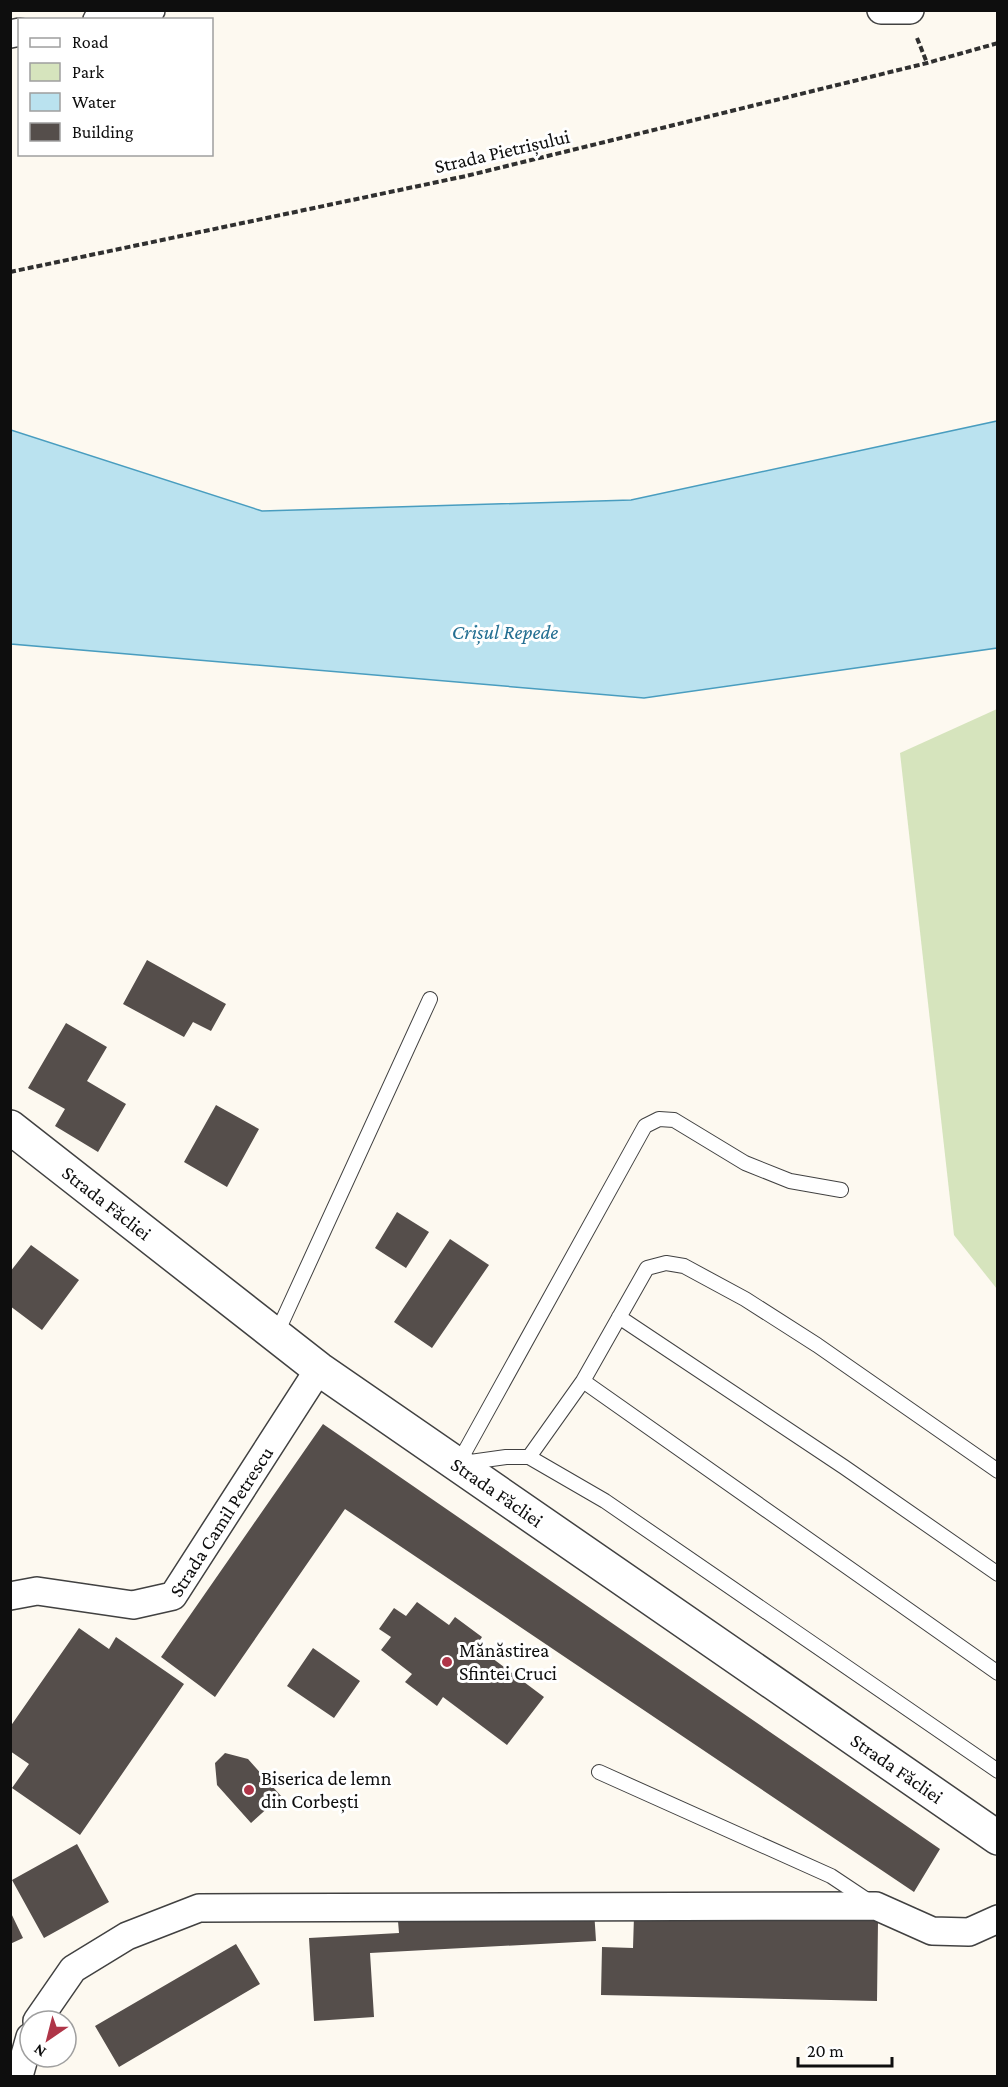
<svg xmlns="http://www.w3.org/2000/svg" width="1008" height="2087" viewBox="0 0 1008 2087" font-family="'Crimson Pro',serif">
  <rect width="100%" height="100%" fill="#fdf9f0"/>
  <path fill="#d6e4bd" d="M997,709v580l-43,-54 -54,-482z"/>
  <path fill="#bae2ef" stroke="#499dbf" stroke-width="1.5" d="M997,421v227l-353,50 -633,-54v-214l251,81 369,-11z"/>
  <path fill="#554e4b" d="M147,960l79,44 -15,27 -18,-9 -9,15 -61,-33z
    M66,1023l41,24 -20,34 39,23 -28,48 -43,-26 10,-17 -37,-21z
    M216,1105l43,24 -32,58 -43,-25z
    M397,1212l32,20 -23,36 -31,-20z
    M450,1239l39,26 -57,83 -38,-26z
    M31,1245l48,35 -37,50 -32,-24v-34z
    M323,1424l617,425 -26,43 -569,-383 -130,188 -54,-40z
    M417,1602l32,23 6,-8 27,20 -6,9 68,51 -37,48 -64,-48 -6,9 -32,-24 7,-8 -31,-24 10,-13 -12,-8 15,-21 12,8z
    M79,1628l30,21 7,-12 68,47 -104,151 -68,-47 17,-24 -19,-13v-24z
    M313,1648l47,33 -26,37 -47,-32z
    M225,1753l23,6 33,37 -30,27 -34,-38 -2,-22z
    M77,1844l32,58 -65,36 -32,-58z
    M594,1910l2,31 -226,12 4,64 -60,4 -5,-83 90,-5 -1,-12z
    M10,1911l13,27 -13,6z
    M634,1916l244,5 -1,80 -276,-6 1,-48 31,1z
    M236,1944l24,40 -141,83 -24,-41z"/>
  <g fill="none" stroke-linecap="round" stroke-linejoin="round">
    <defs>
      <path id="service" d="M619,1317l225,150 154,107
        M276,1335l154,-336
        M583,1381l415,292
        M529,1457l54,-76 64,-113 19,-5 18,3 61,33 72,46 181,126
        M463,1463l43,-6h23l76,44 393,270
        M458,1464l187,-338 14,-7 15,1 71,43 45,18 51,9
        M599,1772l232,104 39,26"/>
      <g id="minor">
        <path d="M881,10h29"/>
        <path d="M97,20l54,-10"/>
        <path d="M10,34l10,-2"/>
        <path id="s1" d="M10,1596l27,-5 96,14 40,-9 146,-227"/>
        <path d="M37,2021l36,-52 54,-33 72,-28 677,-2 56,25 37,1 29,-13"/>
        <path d="M19,2076l11,-39"/>
      </g>
      <g id="tertiary">
        <path id="s2" d="M10,1127l309,242 679,469"/>
      </g>
    </defs>
    <use href="#service" stroke="#414141" stroke-width="16"/>
    <use href="#minor" stroke="#414141" stroke-width="30"/>
    <use href="#tertiary" stroke="#414141" stroke-width="36"/>
    <path stroke="#303030" stroke-width="4" stroke-dasharray="6 3" stroke-linecap="butt" d="M917,38l10,25
      M10,272l456,-96 461,-113 71,-20"/>
    <use href="#service" stroke="#fff" stroke-width="14"/>
    <use href="#minor" stroke="#fff" stroke-width="27"/>
    <use href="#tertiary" stroke="#fff" stroke-width="33"/>
  </g>
  <g fill="#af3548" stroke="#fff" stroke-width="2">
    <circle cx="447" cy="1662" r="6"/>
    <circle cx="249" cy="1790" r="6"/>
  </g>
  <g text-anchor="middle" dominant-baseline="central" stroke-width="6" stroke-linejoin="round" paint-order="stroke">
    <g font-size="20" fill="#0e0e0e" stroke="#fff">
      <text transform="translate(502 151) rotate(-13)">Strada Pietrișului</text>
      <text stroke="none"><textPath href="#s2" startOffset="123">Strada Făcliei</textPath></text>
      <text stroke="none"><textPath href="#s2" startOffset="609">Strada Făcliei</textPath></text>
      <text stroke="none"><textPath href="#s1" startOffset="254">Strada Camil Petrescu</textPath></text>
      <text stroke="none"><textPath href="#s2" startOffset="1095">Strada Făcliei</textPath></text>
    </g>
    <g font-size="20" fill="#0e0e0e" stroke="#fff" text-anchor="start">
      <text x="459" y="1650">Mănăstirea<tspan x="459" dy="23">Sfintei Cruci</tspan></text>
      <text x="261" y="1778">Biserica de lemn<tspan x="261" dy="23">din Corbești</tspan></text>
    </g>
    <g font-size="21" font-style="italic" fill="#246f92" stroke="#fff">
      <text x="505" y="632">Crișul Repede</text>
    </g>
  </g>
  <rect width="1008" height="2087" fill="none" stroke="#0e0e0e" stroke-width="24"/>
  <rect x="18" y="18" width="195" height="138" fill="#ffffff" stroke="#9f9f9f" stroke-width="1.5"/>
  <rect x="30" y="38" width="30" height="9" fill="#ffffff" stroke="#9f9f9f" stroke-width="1.5"/>
  <text x="72" y="48" font-size="18" fill="#0e0e0e">Road</text>
  <rect x="30" y="63" width="30" height="18" fill="#d6e4bd" stroke="#9f9f9f" stroke-width="1.5"/>
  <text x="72" y="78" font-size="18" fill="#0e0e0e">Park</text>
  <rect x="30" y="93" width="30" height="18" fill="#bae2ef" stroke="#9f9f9f" stroke-width="1.5"/>
  <text x="72" y="108" font-size="18" fill="#0e0e0e">Water</text>
  <rect x="30" y="123" width="30" height="18" fill="#554e4b" stroke="#9f9f9f" stroke-width="1.5"/>
  <text x="72" y="138" font-size="18" fill="#0e0e0e">Building</text>
  <g transform="translate(48 2039) rotate(215)"><circle r="28" fill="#ffffff" stroke="#9f9f9f" stroke-width="1.5"/>
  <path d="M0-4.5L10 22L0 15L-10 22Z" fill="#af3548"/>
  <text y="-9" font-size="16" font-weight="bold" text-anchor="middle" fill="#0e0e0e">N</text>
  </g>
  <path d="M798 2057v9h94v-9" fill="none" stroke="#0e0e0e" stroke-width="3"/>
  <text x="807" y="2057" font-size="18" fill="#0e0e0e" stroke="#ffffff" stroke-width="4.5" paint-order="stroke">20 m</text>
</svg>
